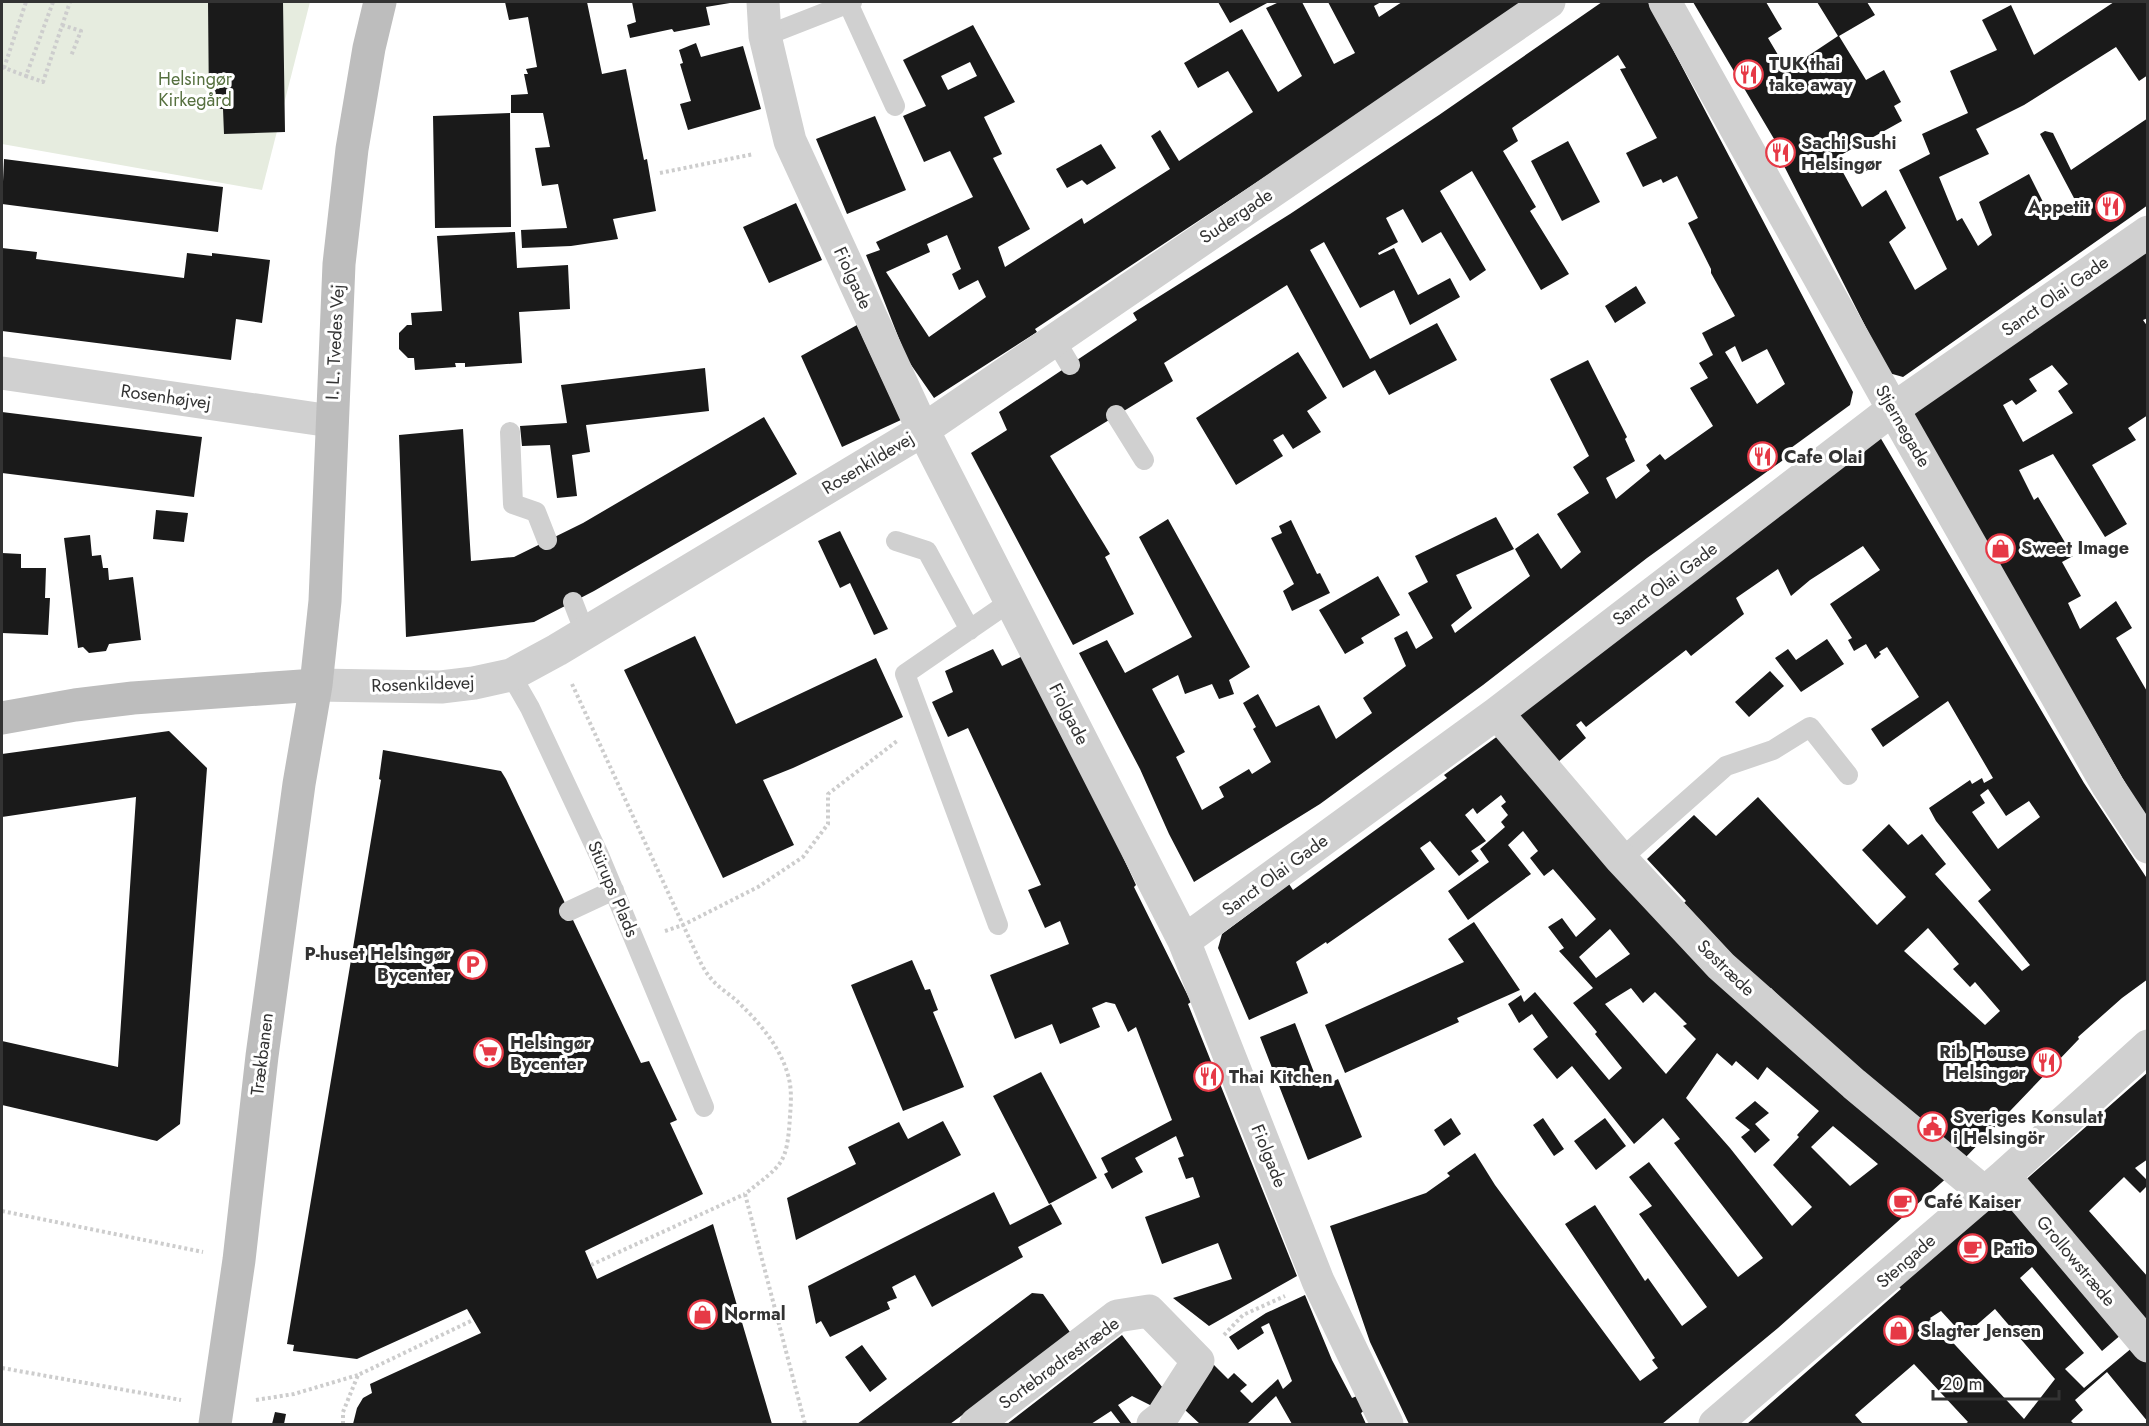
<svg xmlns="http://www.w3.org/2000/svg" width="2149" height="1426" viewBox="0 0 2149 1426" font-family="Jost,sans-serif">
  <rect width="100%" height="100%" fill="#fff"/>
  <path fill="#e6ecdf" d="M2,2h308l-48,188 -260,-46z"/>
  <path fill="#1a1a1a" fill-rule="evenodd" d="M208,2h75l2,130 -61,2 -1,-25h-14z
    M505,2h82l15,72 24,-5 18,91 3,-1 9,52 -43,8 5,20 -47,7 -49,2 -1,-18 46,-2 -9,-44 -16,2 -7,-38 15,-1 -7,-34h-32v-18l17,-1 -4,-20h4l-2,-5 11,-2 -9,-50 -19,3z
    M632,2h98v1l-24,4 4,18 -36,7 -2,-3 -42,9 -3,-13 9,-3z
    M1218,2h51l-39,21z
    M1279,2h23l32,62 21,-11 -27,-51h53l-7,4 5,11 23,-15h122l-214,145 -275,182 2,3 -103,66 -27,-39 -41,-104 14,-5 -4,-8 97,-45 -23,-46 -26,11 -21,-46 23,-10 -23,-46 70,-35 42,77 -31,15 18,37 -9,4 37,71 -32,18 7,20 77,-49 2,6 86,-55 -19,-33 9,-6 19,31 74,-49 -25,-41 -30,17 -14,-25 58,-34 36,63 24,-16 -36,-68zM970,62l7,14 -29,14 -7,-14zM947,235l14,34 -9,5 7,16 19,-10 8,17 -57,40 -43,-65 44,-20 -3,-8z
    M1602,2h46l205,390 -3,13 -66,48 2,5 -139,100 -164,127 -163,119 -126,78 -25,-48 -29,-65 -61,-116 28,-13 18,33 67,-36 -53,-100 29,-18 82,148 -21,13 5,14 -15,5 -7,-15 -27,10 -7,-19 -26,14 33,63 -9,5 26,53 22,-13 -5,-10 30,-18 3,5 19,-12 -18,-33 3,-2 -13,-24 15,-9 18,33 43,-22 17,34 36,-26 -9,-15 43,-32 -12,-28 13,-7 9,18 17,-11 -25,-45 20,-11 -13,-26 81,-39 18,32 -58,26 16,33 -21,17 4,8 75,-57 -15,-27 23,-16 23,36 20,-17 -24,-38 32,-21 -16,-26 16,-11 -39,-77 38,-19 39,77 -2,2 10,22 -29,17 10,21 34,-28 -4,-6 14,-11 5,6 48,-34 -23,-38 18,-10 -9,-15 14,-8 -11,-22 33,-17 -24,-43v-4l-23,-46 10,-5 -21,-42 -14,7 -2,-4 -18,8 -17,-34 31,-15 -37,-69 6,-1 -8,-13 -106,73 6,13 -15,10 33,56 -6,4 39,63 -28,16 -69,-119 -32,20 46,79 -16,11 -29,-49 -19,11 -19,-34 -17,9 12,24 -20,11 1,2 15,-7 24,47 32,-17 10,19 -50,28 -16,-35 -34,18 -36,-66 -14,8 60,109 67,-36 20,37 -68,35 -14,-25 -32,18 -56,-103 -123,78 9,18 -123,75 54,88 6,10 -5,3 29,57 -61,31 -102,-192 36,-23 -8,-18 138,-92 -4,-7 157,-99 149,-99zM1735,346l7,16 25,-13 18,35 -28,20 -32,-52z
    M1693,2h73l16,27 -14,9 19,32 51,-34 -21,-34h50l8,13 -36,21 27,44 18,-10 17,32 -7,4 8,15 -61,34 -2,10 23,42 24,-17 20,38 -17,14 26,48 32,-21 -48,-99 31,-16 -8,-20 46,-21 -18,-42 47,-21 -15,-30 29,-15 23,50 80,-53h34v73l-9,6 -23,-34 -92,58 -48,24 13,25 -50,23 18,44 5,-3 16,28 14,-11 -13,-33 50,-28 22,44 24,-18 -35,-66 5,-3 8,2 18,37 77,-52v87l-245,172 -14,-4 -115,-227 3,-2z
    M696,43l5,14 42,-11 18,63 -73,21 -8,-26 11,-3 -11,-37 3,-1 -4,-13z
    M510,113l1,114 -76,1 -2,-112z
    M875,116l31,74 -59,24 -31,-75z
    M1568,141l32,61 -38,19 -31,-60z
    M1101,144l15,24 -29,17 -5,-5 -15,8 -11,-19z
    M4,159l219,28 -5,45 -216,-28z
    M796,203l26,57 -53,23 -26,-56z
    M515,232l2,36 51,-3 2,44 -51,3 3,51 -57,4v-4h-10l1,4 -41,3 -1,-12h-6l-9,-9v-16l8,-8h5l-1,-12 31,-2 -5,-75z
    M2,248l35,4 -1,7 148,19 3,-25 25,3v-3l58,7 -8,63 -26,-4 -5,41 -229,-29z
    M2148,249v69l-5,2 5,7v88l-20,13 8,12 -44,25 35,59 -22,13 -52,-83 -34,16 15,30 4,-3 35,59 -11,6 19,34 -13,7 12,26 36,-28 16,27 -16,10 32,55v129l-238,-409zM2052,365l16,19 -10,7 15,22 -50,29 -20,-37 9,-5 4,5 21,-14 -8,-12z
    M1636,286l10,17 -31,20 -10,-17z
    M857,325l44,95 -59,27 -41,-91z
    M1298,352l29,46 -20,13 14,21 -28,17 -10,-15 -10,6 10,16 -47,29 -40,-67z
    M705,368l4,43 -123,14 4,27 -18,3 5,41 -20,2 -7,-53 -28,1 -2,-20 47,-3 -6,-38z
    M2,412l200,25 -8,60 -192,-24z
    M764,417l33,57 -203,117 -60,31 -128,15 -7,-202 64,-6 8,132 43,-4 69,-34z
    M1880,437l204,346 64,97v99l-26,19 -44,39 1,2 -115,120 -158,-135 -35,-36 -4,4 -83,-89 2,-2 -39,-42 47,-44 22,21 42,-39 119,128 29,-28 -44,-47 27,-26 19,21 14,-11 24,30 -11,10 87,97 8,-6 -52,-64 13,-11 -55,-69 -7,-13 41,-28 2,4 10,-6 2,5 9,-5 -45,-77 -65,46 -12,-18 48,-32 -32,-50 -8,5 2,2 -6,5 -9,-15 -12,7 -6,-11 4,-2 -22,-34 50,-34 -17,-24 -53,34 -19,16 -13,-27 -42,29 8,16 -53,42 -5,-6 -100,77 -5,-6 -5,4 10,13 -29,25 -42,-54zM1988,789l18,27 23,-15 11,16 -42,32 -26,-37 13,-9 -5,-8zM1928,928l31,36 -6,5 17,18 5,-5 25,29 -15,14 -81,-74z
    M156,510l32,3 -4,29 -31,-3z
    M1291,520l26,54 3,-1 10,20 -38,18 -9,-20 11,-7 -23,-46 11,-5 -3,-7z
    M840,531l48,98 -14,6 -24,-52 -10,5 -22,-47z
    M90,535l2,21 9,-1 2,13h5l1,12 24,-3 8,63 -32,4 -3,7 -17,2 -6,-6 -5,1 -14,-110z
    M2,553l19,1v14h25l-1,30h5l-2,37 -46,-2z
    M1378,576l22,39 -39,23 3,5 -19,11 -26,-44z
    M695,636l41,88 140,-66 27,59 -110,51 -30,12 31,65 -71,33 -99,-208z
    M1827,639l17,25 -43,28 -26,-34 13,-9 8,11z
    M993,649l9,17 25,-12 42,86 67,145 -2,2 57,115 -3,2 109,272 -88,50 -36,-28 59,-19 -14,-36 -56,21 -17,-47 55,-20 -7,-20 -7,2 -8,-21 6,-2 -8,-20 -41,22 8,14 -31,17 -8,-15 4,-2 -7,-14 71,-38 -36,-93 -8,5 -13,-28 -9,-2 -14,6 8,19 -40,17 -8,-20 -37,15 -25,-64 79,-31 -9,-23 -15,7 -17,-38 13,-5 -73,-157 -20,9 -16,-35 21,-10 -8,-21z
    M1770,671l14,15 -35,31 -14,-15z
    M169,731l38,37 -27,356 -23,17 -155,-36v-64l116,26 18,-270 -134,20v-63z
    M1502,733l448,442 -172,153 -116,96h-253l-39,-82 -40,-116 96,-33 24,-17 -3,-3 28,-20 20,32 145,196 18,-13 -6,-8 3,-2 -90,-134 30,-19 50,76 3,-3 34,48 25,-19 -68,-93 13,-8 -23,-29 20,-15 89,115 25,-19 -89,-115 6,-4 -17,-21 -29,26 -62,-78 -15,13 -24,-30 15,-12 -16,-23 -13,9 -11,-19 13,-9 3,7 11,-10 74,88 13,-12 -27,-34 2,-2 -24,-29 20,-15 -34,-37 5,-3 -16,-21 14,-9 14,19 20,-18 -43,-50 -9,7 -14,-18 8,-7 -15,-20 -15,14 23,29 -63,46 -20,-29 41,-29 -9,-13 25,-22 -4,-5 7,-7 -7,-9 5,-4 -5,-7 -24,19 -4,-6 -8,7 21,26 -15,10 8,10 -20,15 -29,-35 -10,7 15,21 -108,75 -1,-2 -30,20 12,31 -59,27 -31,-72 4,-14 67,-50 4,6 154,-112 -3,-3zM1610,929l20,25 -34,24 -17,-21zM1631,988l12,15 12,-11 32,32 -4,2 13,13 -30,35 -61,-70zM1717,1053l15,13 4,-5 22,19 9,-13 52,44 -22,24 2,2 -26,28 39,42 -20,19 -62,-78 -44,-50zM1833,1126l45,38 -28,22 -39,-39z
    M383,750l118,21 5,8 135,284 8,-2 28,59 -7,3 33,71 -118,57 12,28 116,-55 59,200h-419l4,-16 6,-10 9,-5 -2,-9 111,-51 -14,-24 -110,50 -64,-8 1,-6 -7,-1 94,-564 -2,-1z
    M1474,922l46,68 -63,28 2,4 -114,51 -20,-48 139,-63 -16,-23z
    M912,960l13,30 5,-1 8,21 -5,2 31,75 -61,24 -52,-126z
    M1295,1023l25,65 18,-9 24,58 -54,23 -48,-123z
    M1041,1072l56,106 -48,26 -56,-108z
    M2148,1072v87l-13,9 13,13v4l-8,8 -16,-16 -35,34 59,66v54l-127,-147z
    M1755,1101l14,12 -14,11 15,16 -15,13 -14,-16 9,-7 -15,-12z
    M1451,1118l10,16 -17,12 -10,-16z
    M1543,1118l21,31 -10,7 -21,-31z
    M1605,1118l21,28 -30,24 -22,-29z
    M943,1121l18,34 -165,85 -9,-42 69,-34 -8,-17 51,-25 9,17z
    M2008,1186l121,142 -27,23 -70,-84 -12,11 64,75 -19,16 19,19 55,-46 9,10v70l-41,-50 -32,28 8,10 -12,11 3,3h-109l3,-2 -54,-58 -59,51 8,9h-116l154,-135 -2,-2zM1995,1309l60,70 -31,40 -94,-101 11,-7 23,25z
    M994,1192l16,33 41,-21 11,20 -44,23 5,10 -91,50 -17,-32 -23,12 5,11 -10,4 3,7 -60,28 -9,-16 -5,3 -8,-38z
    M1032,1293l11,1 29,41 -122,89h-93z
    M1305,1295l27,65 20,38 5,-2 8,14 -4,3 5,11h-74l-16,-28 -29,28h-47l-15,-14 25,-49 18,18 6,-6 13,12 -7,6 12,12 26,-24 5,10 9,-8 -23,-58 -8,4 3,6 -26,17 -9,-13 37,-24z
    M1122,1335l47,61 -15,11 -22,-11 -14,9 14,19h-11l-10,-13 -20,13h-84z
    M862,1345l25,34 -17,13 -25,-35z
    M275,1412l11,2 -2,10h-12z"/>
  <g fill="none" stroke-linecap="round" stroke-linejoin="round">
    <path stroke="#cdcdcd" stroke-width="4" stroke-dasharray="3 3" stroke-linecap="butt" d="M53,2l-27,74 17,6 27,-80
      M62,25l19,6 -10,25
      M2,67l24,9
      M4,68l22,-66
      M660,173l94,-19
      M572,684l118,256c6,12 11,26 19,36 7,10 19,17 28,25 21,20 43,45 51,74 4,13 3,28 2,41 -3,50 -8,48 -45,78l60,230
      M665,931l18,-6 75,-38 45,-30 25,-33v-30l69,-53
      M2,1211l201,41
      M591,1265l154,-71
      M1224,1335l19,-20 42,-19
      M2,1368l179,32
      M256,1400l38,-6 64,-19
      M343,1424v-12l15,-37 115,-55"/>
    <path stroke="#d0d0d0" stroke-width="20" d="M848,3l47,103
      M765,36l87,-34
      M1055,340l15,25
      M1116,415l28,45
      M510,432l3,72 23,8 11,28
      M896,541l31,10 43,79
      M573,602l12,31
      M511,675l19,33 69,147 105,252
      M1621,859l105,-93 47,-16 37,-23 38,48
      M569,911l45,-21
      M998,925l-93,-251 106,-73"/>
    <path stroke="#d0d0d0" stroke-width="33" d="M763,2l2,34 25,105 133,289 261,511 134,340 69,143
      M1665,2l228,407 215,377 40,61
      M2,373l329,48
      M316,685l125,2 33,-4 37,-8 46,-25 366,-220 626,-428
      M1497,713l124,146 100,107 133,118 131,109
      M1184,941l313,-228 396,-304 255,-177
      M2004,1176l144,170
      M976,1424l141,-108 32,-5 49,50 -36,56 -9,7
      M1715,1424l289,-248 144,-130"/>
    <path stroke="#bdbdbd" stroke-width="33" d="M2,718l73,-13 58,-7 183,-13
      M215,1424l24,-164 23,-204 37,-272 17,-99 9,-84 14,-337 13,-115 17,-101 11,-46"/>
  </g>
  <defs>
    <symbol id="restaurant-ring" viewBox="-11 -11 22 22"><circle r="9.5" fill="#fff" stroke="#e63946" stroke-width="1.5"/><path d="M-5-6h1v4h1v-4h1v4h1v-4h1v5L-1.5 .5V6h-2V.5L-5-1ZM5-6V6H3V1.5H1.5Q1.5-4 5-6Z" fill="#e63946"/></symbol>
    <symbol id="shop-ring" viewBox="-11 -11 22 22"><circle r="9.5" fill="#fff" stroke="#e63946" stroke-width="1.5"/><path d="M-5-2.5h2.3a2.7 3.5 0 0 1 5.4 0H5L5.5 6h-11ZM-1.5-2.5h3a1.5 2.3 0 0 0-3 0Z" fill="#e63946"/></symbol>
    <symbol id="parking-ring" viewBox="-11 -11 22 22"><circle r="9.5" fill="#fff" stroke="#e63946" stroke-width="1.5"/><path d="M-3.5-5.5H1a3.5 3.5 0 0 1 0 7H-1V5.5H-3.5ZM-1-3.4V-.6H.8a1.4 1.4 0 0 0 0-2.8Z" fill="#e63946"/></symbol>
    <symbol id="supermarket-ring" viewBox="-11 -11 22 22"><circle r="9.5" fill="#fff" stroke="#e63946" stroke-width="1.5"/><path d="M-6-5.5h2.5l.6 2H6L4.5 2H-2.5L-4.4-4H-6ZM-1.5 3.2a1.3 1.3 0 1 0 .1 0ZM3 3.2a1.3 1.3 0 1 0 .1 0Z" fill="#e63946"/></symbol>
    <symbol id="civic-ring" viewBox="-11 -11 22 22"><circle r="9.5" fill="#fff" stroke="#e63946" stroke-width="1.5"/><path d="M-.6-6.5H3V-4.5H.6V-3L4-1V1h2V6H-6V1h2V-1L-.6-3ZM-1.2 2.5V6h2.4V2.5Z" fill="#e63946"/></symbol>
    <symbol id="cafe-ring" viewBox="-11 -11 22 22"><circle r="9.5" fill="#fff" stroke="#e63946" stroke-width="1.5"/><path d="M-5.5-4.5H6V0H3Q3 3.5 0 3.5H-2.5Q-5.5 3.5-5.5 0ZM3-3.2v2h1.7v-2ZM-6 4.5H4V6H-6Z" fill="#e63946"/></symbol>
  </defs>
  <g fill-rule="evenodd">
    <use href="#restaurant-ring" x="1732" y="58" width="33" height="33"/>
    <use href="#restaurant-ring" x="1764" y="136" width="33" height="33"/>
    <use href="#restaurant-ring" x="2094" y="190" width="33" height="33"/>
    <use href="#restaurant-ring" x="1746" y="440" width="33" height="33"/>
    <use href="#shop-ring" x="1984" y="532" width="33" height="33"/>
    <use href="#parking-ring" x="456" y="948" width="33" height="33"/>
    <use href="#supermarket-ring" x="472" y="1036" width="33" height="33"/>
    <use href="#restaurant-ring" x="2030" y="1046" width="33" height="33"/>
    <use href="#restaurant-ring" x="1192" y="1060" width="33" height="33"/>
    <use href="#civic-ring" x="1916" y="1110" width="33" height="33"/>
    <use href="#cafe-ring" x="1886" y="1186" width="33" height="33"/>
    <use href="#cafe-ring" x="1956" y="1232" width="33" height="33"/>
    <use href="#shop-ring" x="686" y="1298" width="33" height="33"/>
    <use href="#shop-ring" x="1882" y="1314" width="33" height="33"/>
  </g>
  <g text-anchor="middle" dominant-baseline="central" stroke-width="6" stroke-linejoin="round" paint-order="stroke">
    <g font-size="18" font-weight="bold" fill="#333" stroke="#fff" text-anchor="start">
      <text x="1769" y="64">TUK thai<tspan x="1769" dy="21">take away</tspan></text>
      <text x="1801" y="143">Sachi Sushi<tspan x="1801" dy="21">Helsingør</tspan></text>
      <text x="2090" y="207" text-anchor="end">Appetit</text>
      <text x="1784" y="457">Cafe Olai</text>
      <text x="2021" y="548">Sweet Image</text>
      <text x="451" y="954" text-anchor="end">P-huset Helsingør<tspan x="451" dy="21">Bycenter</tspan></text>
      <text x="510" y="1043">Helsingør<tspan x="510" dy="21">Bycenter</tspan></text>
      <text x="2026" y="1052" text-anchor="end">Rib House<tspan x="2026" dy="21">Helsingør</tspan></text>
      <text x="1229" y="1077">Thai Kitchen</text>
      <text x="1953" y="1117">Sveriges Konsulat<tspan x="1953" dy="21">i Helsingör</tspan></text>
      <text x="1924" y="1202">Café Kaiser</text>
      <text x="1993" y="1249">Patio</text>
      <text x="724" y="1314">Normal</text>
      <text x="1920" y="1331">Slagter Jensen</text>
    </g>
    <g font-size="18" fill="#56703f" stroke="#fff">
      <text x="195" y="79">Helsingør<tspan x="195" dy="21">Kirkegård</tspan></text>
    </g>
    <g font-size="18" fill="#333" stroke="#fff">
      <text transform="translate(1236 216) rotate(-34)">Sudergade</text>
      <text transform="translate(853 278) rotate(65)">Fiolgade</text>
      <text transform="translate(2055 296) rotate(-35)">Sanct Olai Gade</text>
      <text transform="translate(335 342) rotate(-87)">I. L. Tvedes Vej</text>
      <text transform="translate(166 397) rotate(8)">Rosenhøjvej</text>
      <text transform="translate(1903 426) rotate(60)">Stjernegade</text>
      <text transform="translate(868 463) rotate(-31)">Rosenkildevej</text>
      <text transform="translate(1665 584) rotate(-37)">Sanct Olai Gade</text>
      <text transform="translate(423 684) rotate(-2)">Rosenkildevej</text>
      <text transform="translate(1069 714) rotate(63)">Fiolgade</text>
      <text transform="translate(1275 875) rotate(-36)">Sanct Olai Gade</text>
      <text transform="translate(613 889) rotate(67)">Stürups Plads</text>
      <text transform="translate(1726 968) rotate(44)">Søstræde</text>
      <text transform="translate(262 1054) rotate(-83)">Trækbanen</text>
      <text transform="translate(1269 1156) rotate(68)">Fiolgade</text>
      <text transform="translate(1906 1261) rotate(-41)">Stengade</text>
      <text transform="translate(2076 1261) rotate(50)">Grollowstræde</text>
      <text transform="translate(1059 1363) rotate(-36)">Sortebrødrestræde</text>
    </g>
  </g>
  <rect width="2149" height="1426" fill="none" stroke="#333333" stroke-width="6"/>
  <path d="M1933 1390v9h126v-9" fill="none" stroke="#333333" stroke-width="3"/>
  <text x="1942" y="1390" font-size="18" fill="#333333" stroke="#ffffff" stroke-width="4.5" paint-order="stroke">20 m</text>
</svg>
